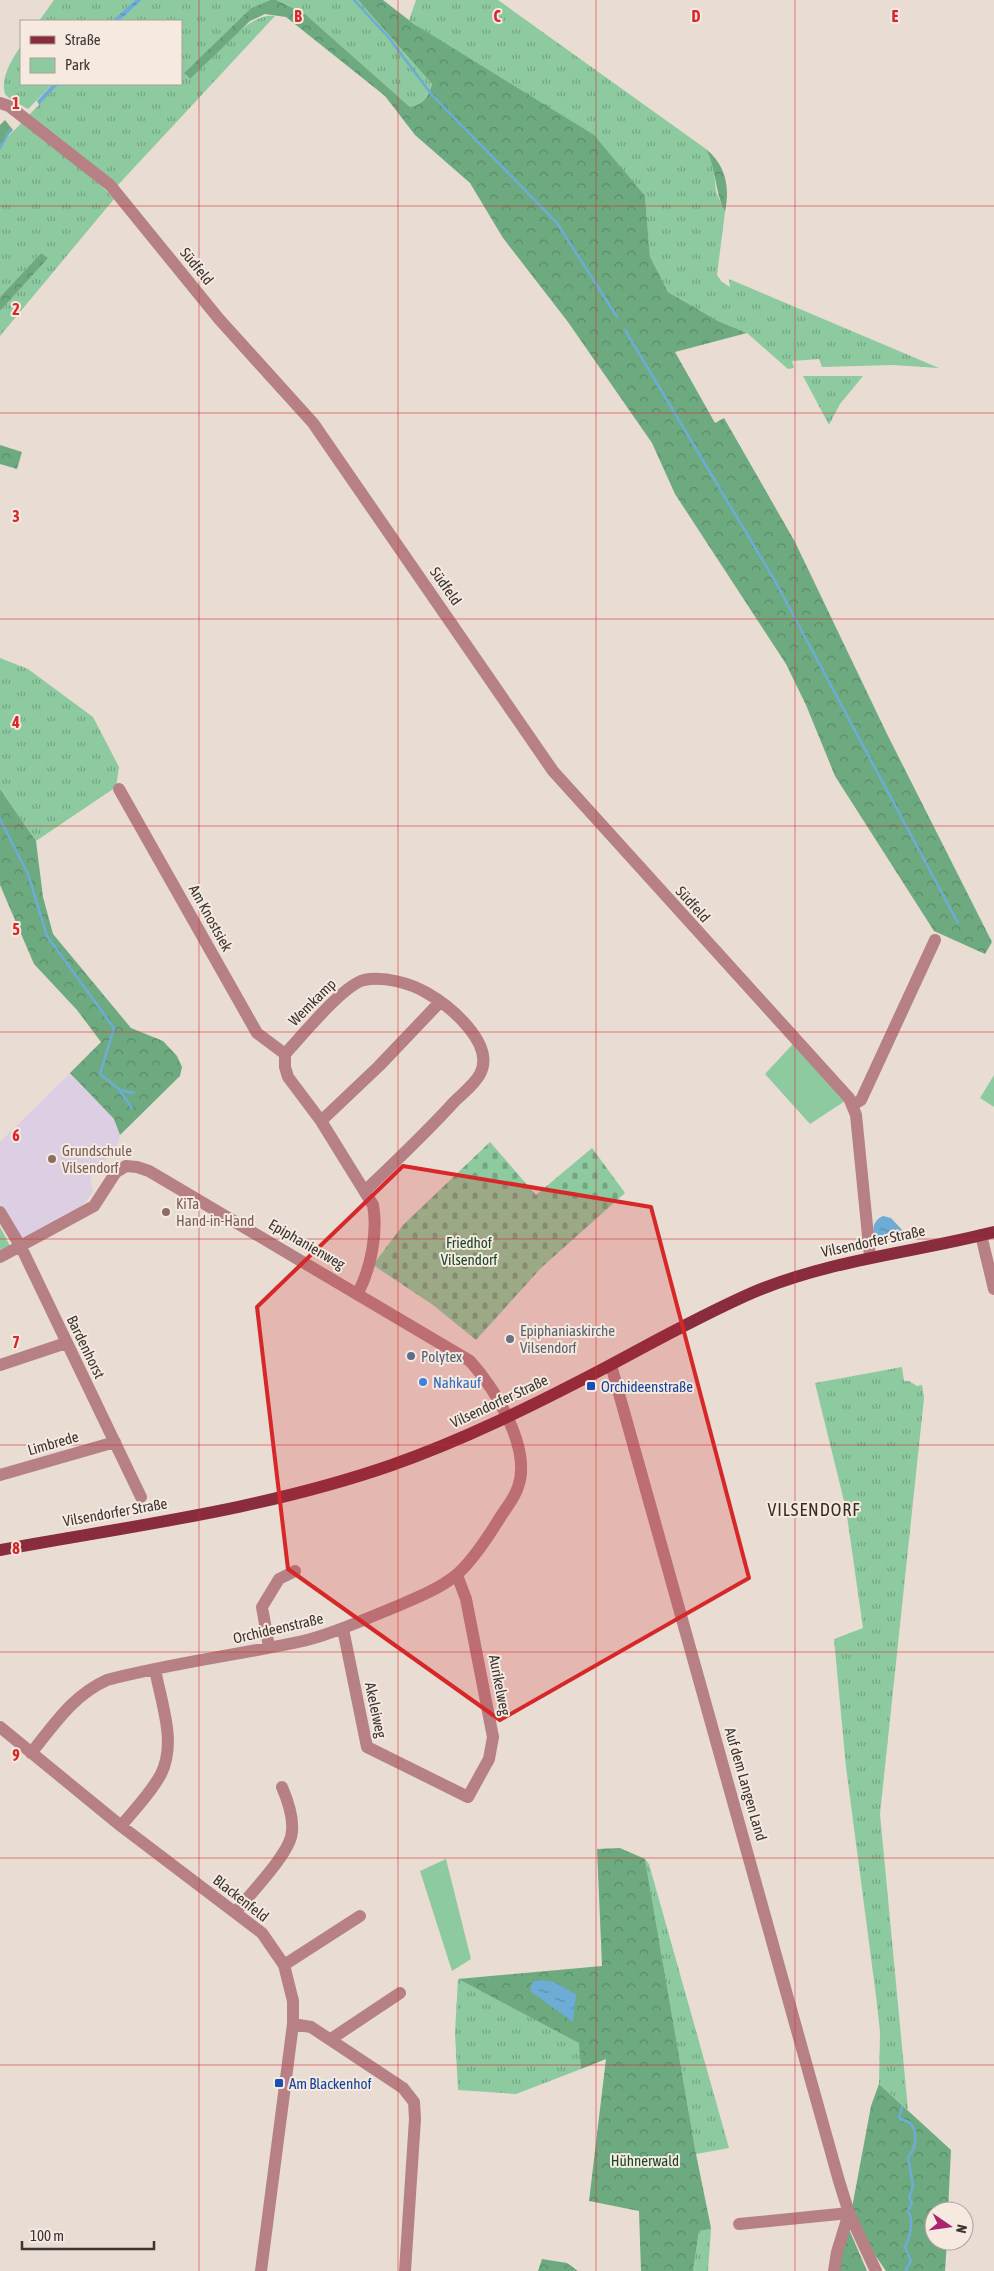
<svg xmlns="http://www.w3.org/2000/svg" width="994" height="2271" viewBox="0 0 994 2271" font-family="'Asap Condensed',sans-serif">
  <defs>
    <pattern id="grass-tufts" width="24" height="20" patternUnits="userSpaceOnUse" patternTransform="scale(1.25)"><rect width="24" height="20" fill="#8dca9f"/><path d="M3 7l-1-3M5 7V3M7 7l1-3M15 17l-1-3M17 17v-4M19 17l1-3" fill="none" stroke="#74a582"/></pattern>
    <pattern id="forest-crowns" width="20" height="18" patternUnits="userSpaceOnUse" patternTransform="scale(1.25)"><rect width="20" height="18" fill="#6daa80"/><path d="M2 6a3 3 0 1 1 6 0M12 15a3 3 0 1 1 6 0" fill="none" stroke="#5b8b69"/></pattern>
    <pattern id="cemetery-stones" width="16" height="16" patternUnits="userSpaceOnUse" patternTransform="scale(1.25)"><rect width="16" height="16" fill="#8dca9f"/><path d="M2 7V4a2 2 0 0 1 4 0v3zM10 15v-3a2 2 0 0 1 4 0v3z" fill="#74a582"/></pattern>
    <pattern id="water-ripples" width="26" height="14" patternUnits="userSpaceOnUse" patternTransform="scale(1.25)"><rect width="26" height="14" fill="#6cacd5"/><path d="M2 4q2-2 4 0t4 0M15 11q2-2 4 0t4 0" fill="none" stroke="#5a8dad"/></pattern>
  </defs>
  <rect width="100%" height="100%" fill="#e8dcd3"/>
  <path fill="#ddcfe3" d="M70,1073l44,46 6,16 -3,12 -27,31 3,13 -6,9 -7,7 -53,30h-5l-4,-2 -18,-32v-61z"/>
  <path fill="url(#grass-tufts)" d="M54,0h81l-23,21h-73z
    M142,0h128l-19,8 -67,65 5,6c22,-17 58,-68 86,-63l-158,170 -19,-4 16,17 -114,137v-25l47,-53 -6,-5 -41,44v-152l59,-61h122v-63h-62z
    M276,0h82l74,84c-5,13 -8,20 -22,23l-106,-94z
    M416,0h82l208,149 7,12 3,31 9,20 -8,63 5,7 8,5 -1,-8 210,89 -46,-3 -71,2 -3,-8 -27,2 2,7 -6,1 -41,-36 -29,-12 -50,-29 -18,-34 -5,-62 -236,-176z
    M21,46v38h32l-25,25c-7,-4 -18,-9 -23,-15 -5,-16 7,-35 16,-48z
    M803,376h60l-23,28 -11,21z
    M0,658l28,11 65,48 26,50 -3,20 -80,54 -36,-52z
    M0,1227l10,19 -10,4z
    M902,1367l2,14h5l8,5 5,-1 2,13 -44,416 28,296 -29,-26 1,-52 -4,-36 -30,-229 -12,-128 29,-11 -17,-119 -31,-126z
    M645,1859l4,5 80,284 -33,6z
    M458,1979l122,64 1,26 -65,25 -58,-4 -3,-57z
    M711,2229l-3,42h-15l6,-40z"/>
  <path fill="url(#forest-crowns)" d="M270,0h6l28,13 106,94c14,-3 18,-10 22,-23l-74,-84h25l31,24 180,111 51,61 5,61 18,35 50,29 29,12 -72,19 40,71 9,-5 71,124 92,192 105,208 -7,12 -51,-23 -99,-155 -29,-71 -20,-41 -111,-170 -23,-51 -84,-121 -65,-84 -33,-55 -55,-48 -30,-39 -99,-79 -21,-3 -15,7 -60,58 -6,-6 67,-65z
    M5,120l8,10 -13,15v-20z
    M706,149c20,17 24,37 19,63 -11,-21 -8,-43 -19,-63z
    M41,253l7,5 -48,53v-14z
    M0,445l22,7 -5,17 -17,-5z
    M0,789l36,52 7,56 10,37 78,94 32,13 14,15 5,11 -2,9 -60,59 -6,-16 -44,-46 31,-31 -24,-32 -43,-46 -34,-79z
    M620,1848l25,11 51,295 14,69 1,6 -12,2 -6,40h-52l-2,-60 -50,-10 17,-142 -25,10 -2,-26 -121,-64 144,-13 -5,-117z
    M879,2084l72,66 -3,61h-14v30h13l-2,30h-59l-11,-16 -23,-47 19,-102z
    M848,2227l19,44h-29z
    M542,2259l25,4 11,8h-40z"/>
  <path fill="url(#cemetery-stones)" d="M490,1142l46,53 56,-47 33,45 -83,74 -66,73 -43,-35 -60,-40 30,-40z"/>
  <path fill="#8dca9f" d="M793,1044l52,57 -35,23 -45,-50z
    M994,1075v32l-14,-9z
    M446,1859l25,100 -19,12 -32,-100z"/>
  <path fill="url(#water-ripples)" d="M135,0h7l-23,21h-7z
    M53,84h6l-20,21 -2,-4z
    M883,1216l8,2 13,14 -1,2 -28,7c-3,-11 -3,-20 8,-25z
    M542,1980l12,2 22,12 -3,28 -43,-31 2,-9z"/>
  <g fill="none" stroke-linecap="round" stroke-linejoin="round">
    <path stroke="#6cacd5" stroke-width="2.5" d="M354,0l35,38 43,57 125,128 60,94
      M0,148l10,-18
      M625,330l150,251 183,342
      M0,819l28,55 19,62 67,92 -14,46 20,16 14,3
      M120,1091l12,17
      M902,2107l-3,11c3,2 8,3 11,5 9,10 6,26 -2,34l5,29 -4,12 3,5 -4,8c6,8 2,27 -3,36l6,14 -5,8 1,2"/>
    <path stroke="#b68085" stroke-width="12" d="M0,103l9,3 101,79 109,134 94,104 240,348 296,327 7,17 14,141
      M119,789l138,244 28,21
      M853,1105l8,-5 74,-160
      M321,1121l58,-55 61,-64
      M0,1212l21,35 120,250
      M981,1235l13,54
      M0,1257l94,-51 22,-34 10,-6 11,1 12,4 321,190c25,28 62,87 48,126 -3,10 -11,20 -17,29 -11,18 -30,47 -46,60 -19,15 -44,24 -67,34 -28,11 -55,24 -85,31 -65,14 -131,22 -196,39 -34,15 -53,45 -76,73
      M358,1293c13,-25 20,-61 15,-88l-52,-84 -33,-44 -3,-10v-13c16,-17 58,-69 79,-74 20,-4 46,3 63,13 23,13 69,51 53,81 -5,10 -18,20 -26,28 -28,31 -58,59 -88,88
      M0,1365l66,-22
      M611,1365l228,816 10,32 27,58
      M0,1475l115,-33
      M343,1629l24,118 101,50 21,-38 4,-22 -27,-138 -9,-24
      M269,1647l-7,-40 17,-28 16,-8
      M0,1727l121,99 141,107 22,32 9,36v23l-32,247
      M121,1826c13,-16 30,-33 40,-52 16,-32 0,-71 -6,-105
      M236,1912c14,-18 50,-55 55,-75 4,-15 -3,-36 -9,-50
      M284,1965l76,-49
      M293,2024l18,3 92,61 11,14 1,17 -10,152
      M331,2039l69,-46
      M739,2224l110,-11
      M834,2271l3,-19 12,-39"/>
    <path stroke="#892c3e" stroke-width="12" d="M0,1550c131,-24 266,-41 392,-85 71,-25 140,-59 207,-94 51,-27 102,-56 155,-79 80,-33 157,-39 240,-60"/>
  </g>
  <path fill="#d62828" fill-opacity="0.2" stroke="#d62828" stroke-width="4" stroke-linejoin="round" d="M403,1166l248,41 98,371 -249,142 -212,-151 -31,-262z"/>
  <path fill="none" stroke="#d62828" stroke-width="1" stroke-opacity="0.55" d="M199,0v2271M398,0v2271M596,0v2271M795,0v2271M0,206h994M0,413h994M0,619h994M0,826h994M0,1032h994M0,1239h994M0,1445h994M0,1652h994M0,1858h994M0,2065h994"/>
  <g fill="#8d6e63" stroke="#f5e9e0" stroke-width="2">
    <circle cx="52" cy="1159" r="5"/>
    <circle cx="166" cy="1212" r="5"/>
  </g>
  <circle fill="#6b7280" stroke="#f5e9e0" stroke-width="2" cx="510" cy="1339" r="5"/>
  <circle fill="#5c6f8a" stroke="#f5e9e0" stroke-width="2" cx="411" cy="1356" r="5"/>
  <circle fill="#3f7fe0" stroke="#f5e9e0" stroke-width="2" cx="423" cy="1382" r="5"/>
  <g fill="#1a4fb4" stroke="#f5e9e0" stroke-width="2">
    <rect x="586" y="1381" width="10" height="10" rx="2.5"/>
    <rect x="274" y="2078" width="10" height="10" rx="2.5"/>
  </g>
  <g text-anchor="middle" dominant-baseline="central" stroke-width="4" stroke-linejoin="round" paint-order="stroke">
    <g font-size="15" fill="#3a3532" stroke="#f5e9e0">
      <text transform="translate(197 266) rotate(51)">Südfeld</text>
      <text transform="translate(446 586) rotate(55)">Südfeld</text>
      <text transform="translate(693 904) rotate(48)">Südfeld</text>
      <text transform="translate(211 918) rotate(61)">Am Knostsiek</text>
      <text transform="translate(312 1002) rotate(-45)">Wemkamp</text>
      <text transform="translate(873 1241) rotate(-12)">Vilsendorfer Straße</text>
      <text transform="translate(307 1244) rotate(30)">Epiphanienweg</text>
      <text transform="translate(86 1347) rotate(64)">Bardenhorst</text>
      <text transform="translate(499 1401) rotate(-25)">Vilsendorfer Straße</text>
      <text transform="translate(53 1443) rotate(-16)">Limbrede</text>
      <text transform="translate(115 1512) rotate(-10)">Vilsendorfer Straße</text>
      <text transform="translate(278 1628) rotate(-13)">Orchideenstraße</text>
      <text transform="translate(500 1685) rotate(79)">Aurikelweg</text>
      <text transform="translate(376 1710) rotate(78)">Akeleiweg</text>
      <text transform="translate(746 1784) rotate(74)">Auf dem Langen Land</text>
      <text transform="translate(241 1898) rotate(38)">Blackenfeld</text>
    </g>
    <g font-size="15" fill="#785e54" stroke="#f5e9e0" text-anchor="start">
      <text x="62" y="1150">Grundschule<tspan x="62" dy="17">Vilsendorf</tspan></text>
      <text x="176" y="1203">KiTa<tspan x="176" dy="17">Hand-in-Hand</tspan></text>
    </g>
    <g font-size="15" fill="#19472a" stroke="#f5e9e0">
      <text x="469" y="1242">Friedhof<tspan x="469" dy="17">Vilsendorf</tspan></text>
      <text x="645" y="2160">Hühnerwald</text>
    </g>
    <g font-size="15" fill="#5b616d" stroke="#f5e9e0" text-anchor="start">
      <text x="520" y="1330">Epiphaniaskirche<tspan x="520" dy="17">Vilsendorf</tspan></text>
    </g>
    <g font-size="15" fill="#4e5e75" stroke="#f5e9e0" text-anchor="start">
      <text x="421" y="1356">Polytex</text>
    </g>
    <g font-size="15" fill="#366cbe" stroke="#f5e9e0" text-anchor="start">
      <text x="433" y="1382">Nahkauf</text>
    </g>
    <g font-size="15" fill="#164399" stroke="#f5e9e0" text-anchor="start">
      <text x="601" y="1386">Orchideenstraße</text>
      <text x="289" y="2083">Am Blackenhof</text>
    </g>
    <g font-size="18" letter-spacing="1" fill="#362d27" stroke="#f5e9e0">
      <text x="814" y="1509">VILSENDORF</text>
    </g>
  </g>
  <g font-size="16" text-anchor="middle" font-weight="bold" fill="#d62828" stroke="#f5e9e0" stroke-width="4" stroke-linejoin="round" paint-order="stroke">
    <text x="298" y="22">B</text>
    <text x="497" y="22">C</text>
    <text x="696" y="22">D</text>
    <text x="895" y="22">E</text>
    <text x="16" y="109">1</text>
    <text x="16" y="315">2</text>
    <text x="16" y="522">3</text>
    <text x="16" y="728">4</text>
    <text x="16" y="935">5</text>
    <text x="16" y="1141">6</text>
    <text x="16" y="1348">7</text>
    <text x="16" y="1554">8</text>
    <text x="16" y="1761">9</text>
  </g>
  <rect x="20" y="20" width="162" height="65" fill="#f5e9e0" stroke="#aaa19a"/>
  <rect x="30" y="36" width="25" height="8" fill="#892c3e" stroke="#aaa19a"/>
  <text x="65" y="45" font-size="15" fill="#3a3532">Straße</text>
  <rect x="30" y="58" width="25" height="15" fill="#8dca9f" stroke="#aaa19a"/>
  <text x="65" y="70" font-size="15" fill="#3a3532">Park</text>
  <g transform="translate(949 2226) rotate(103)"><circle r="24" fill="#f5e9e0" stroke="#aaa19a"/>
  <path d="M0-4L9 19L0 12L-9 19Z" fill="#a9256f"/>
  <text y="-8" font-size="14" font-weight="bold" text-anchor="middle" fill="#3a3532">N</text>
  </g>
  <path d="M22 2241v8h132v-8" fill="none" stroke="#3a3532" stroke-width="2.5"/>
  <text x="30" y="2241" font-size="15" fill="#3a3532" stroke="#f5e9e0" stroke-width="4" paint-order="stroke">100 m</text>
</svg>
